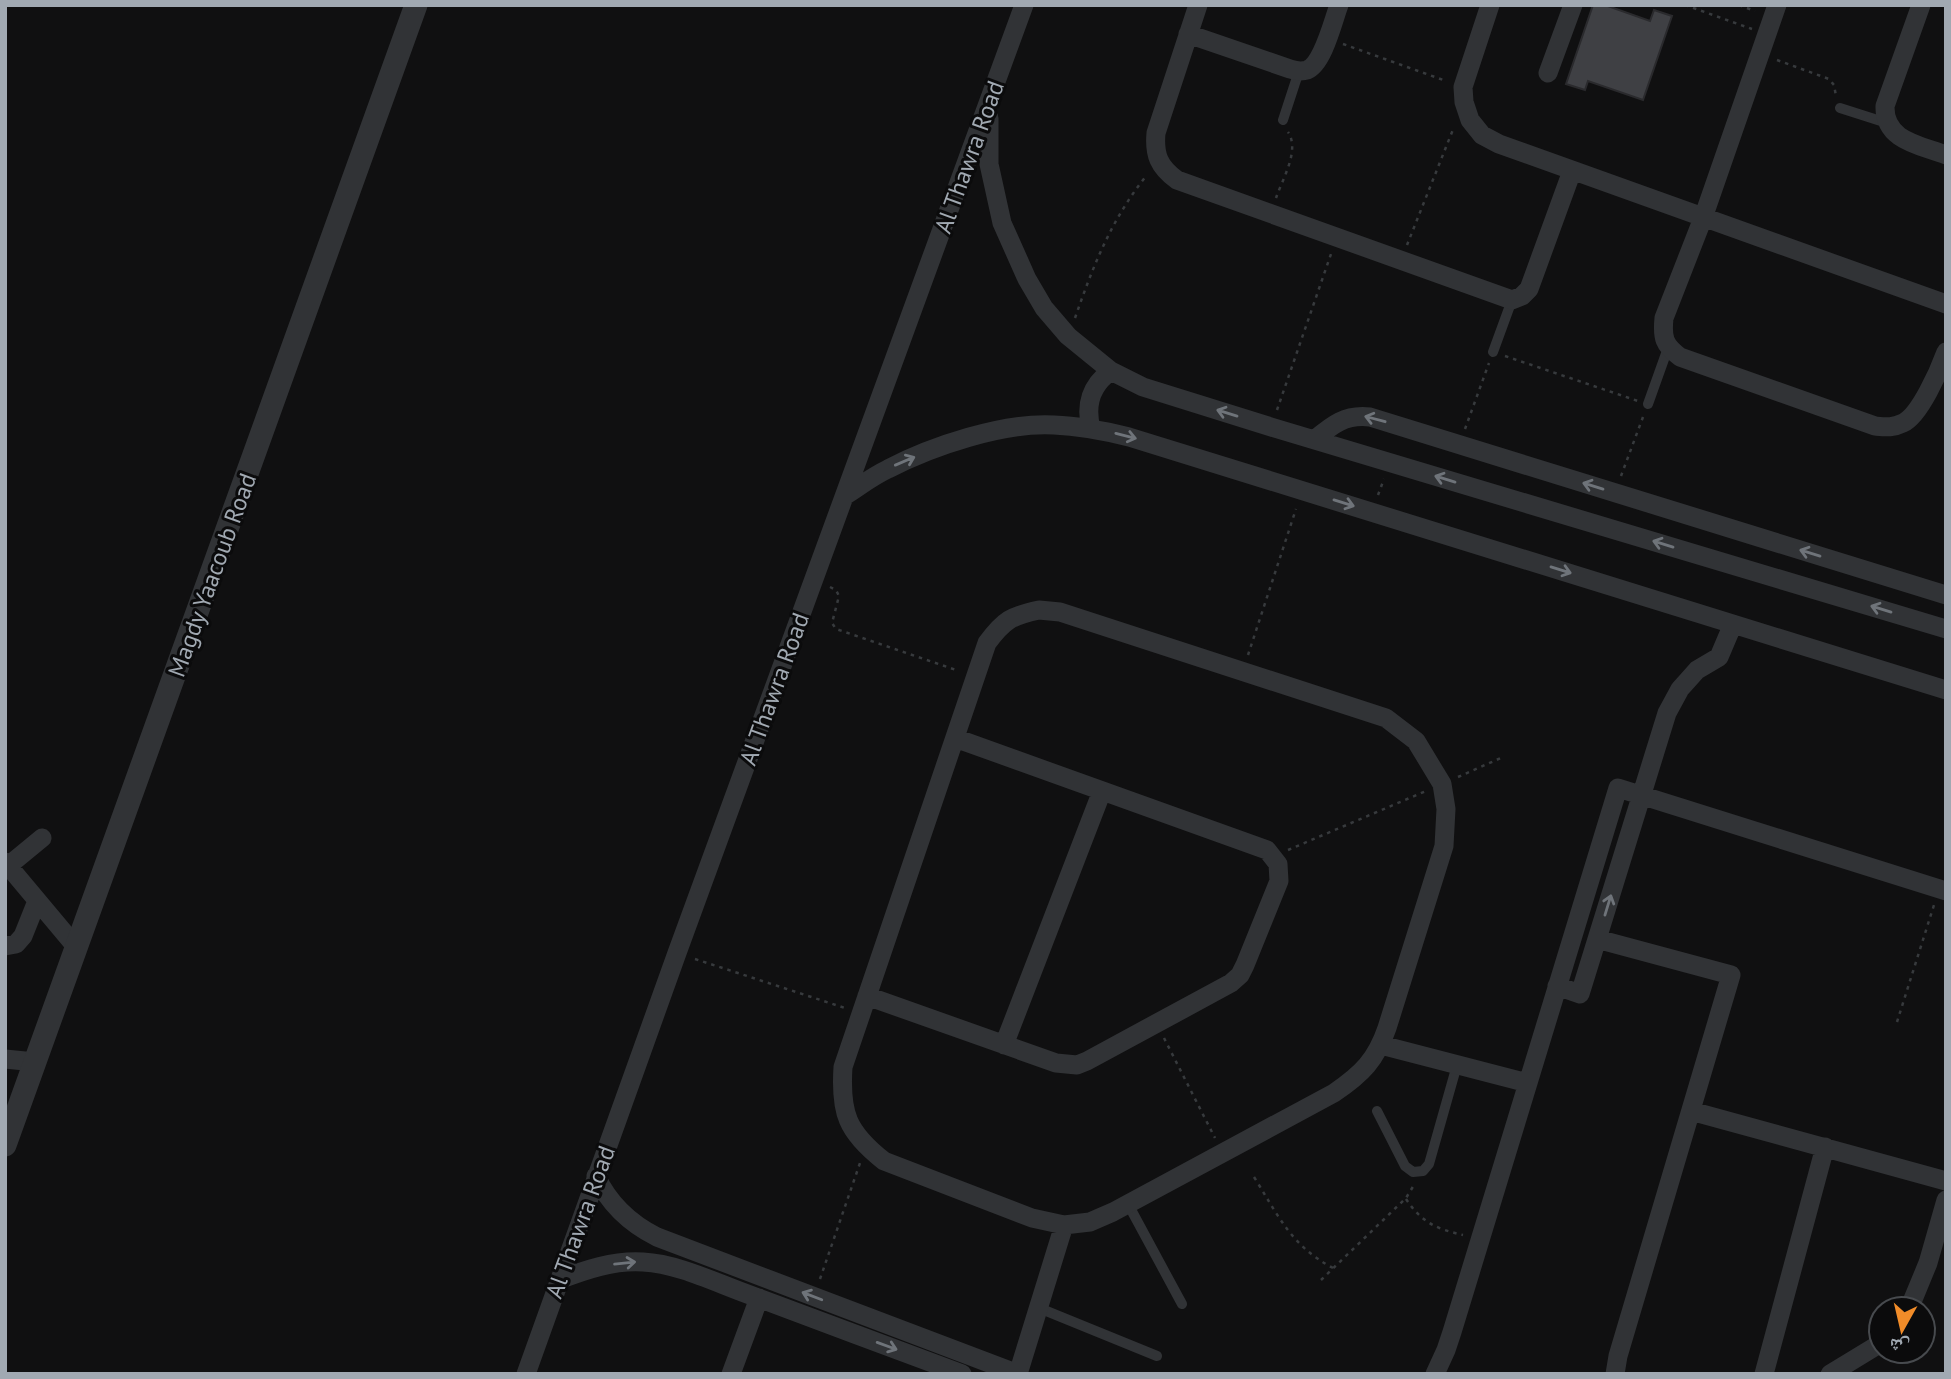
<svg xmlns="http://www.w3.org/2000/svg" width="1951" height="1379" viewBox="0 0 1951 1379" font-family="'PT Sans','Noto Naskh Arabic',sans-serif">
  <rect width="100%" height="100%" fill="#101011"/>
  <path fill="#3f4044" stroke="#2a2a2d" stroke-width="2" d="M1593,5h12l45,16 4,-11 18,6 -29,84 -55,-19 -3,9 -19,-6z"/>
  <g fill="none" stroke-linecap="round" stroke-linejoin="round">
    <path stroke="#373a3d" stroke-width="2.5" stroke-dasharray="3.5 5" stroke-linecap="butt" d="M1685,5l67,24
      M1739,5l16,6
      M1343,44l103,37
      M1777,60l52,19 5,6 2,11
      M1276,198c7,-20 24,-48 12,-66
      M1407,245l47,-118
      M1075,318c18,-52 37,-100 72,-143
      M1505,356l133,45
      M1277,410l54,-156
      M1465,429l24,-66
      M1621,476l22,-59
      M1378,495l6,-16
      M830,587l6,3 3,6 -7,27 4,6 123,42
      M1248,655l48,-146
      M1458,777l45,-20
      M1288,850l138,-59
      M695,959l150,49
      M1897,1022l37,-117
      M1164,1038l51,100
      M1254,1177c24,38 37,69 79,91
      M1406,1199c16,24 31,30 57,36
      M820,1279l40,-116
      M1321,1280l85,-82 8,-13"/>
    <path stroke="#313336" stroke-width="10" d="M1840,108l47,15
      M1283,120l16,-49
      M1493,352l19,-52
      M1648,404l20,-56
      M1377,1111l28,55 8,6 10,-1 6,-7 28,-99
      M1128,1204l54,100
      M1039,1308l118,48"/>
    <path stroke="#313336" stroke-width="19" d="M1198,5l-42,128c-2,22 3,34 21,47l335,120 10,-4 7,-7 43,-118
      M1490,5l-27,82 1,15 6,18 12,15 17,9 447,160
      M1777,5l-74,213 -39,100c-2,20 0,27 16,39l195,69c11,1 18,2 28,-3 17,-8 36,-52 43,-71
      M1921,5l-36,101c-1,35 35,39 61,49
      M1188,34l102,35c6,2 11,3 17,1 16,-6 26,-49 32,-65
      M1548,73l25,-68
      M989,118v46l13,59 25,56 17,29 24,28 43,35 32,16 128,40 675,202
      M1091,428c-6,-23 0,-43 20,-57
      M1314,440c18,-15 31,-26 56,-23l576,178
      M846,495c14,-9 27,-19 42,-26 44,-23 116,-47 166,-44 26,1 51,6 75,12l817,253
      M1039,610l21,2 326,106 30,23 26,43 4,25 -2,37 -57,182c-11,32 -25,46 -53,65l-221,119 -23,10 -26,3 -32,-7 -148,-57c-37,-29 -44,-48 -41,-94l144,-424c17,-23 24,-27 52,-33z
      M5,862l72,86
      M8,866l34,-28
      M1597,939l134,36 -113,381 -3,18
      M5,946l11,-2 7,-8 14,-35
      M1557,986l23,8 87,-281 13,-24 9,-10 8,-9 22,-13 14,-33
      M867,996l189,67 21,2 10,-4 144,-78 9,-8 5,-10 34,-84 -1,-17 -11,-14 -312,-112
      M1004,1045l98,-254
      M1381,1045l147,38
      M5,1059l30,3
      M1691,1111l255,70
      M596,1176c13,28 33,47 61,61l361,137
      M559,1280c26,-10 55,-20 84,-18 36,2 73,21 107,33 71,26 141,53 212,79
      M1909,1309l19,-46 18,-63
      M526,1374l151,-421 347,-948
      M731,1374l28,-76
      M1018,1374l46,-149
      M1435,1374l11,-24 6,-18 166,-544 328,103
      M1764,1374l61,-227
      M1830,1374l51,-31"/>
    <path stroke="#313336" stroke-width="23" d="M5,1145l411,-1140"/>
  </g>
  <defs><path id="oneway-shaft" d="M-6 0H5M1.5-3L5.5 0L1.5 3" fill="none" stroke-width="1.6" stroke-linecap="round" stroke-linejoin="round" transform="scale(1.75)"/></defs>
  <g stroke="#6f747a">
    <use href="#oneway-shaft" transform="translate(1227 413) rotate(-163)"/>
    <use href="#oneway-shaft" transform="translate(1375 419) rotate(-165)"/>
    <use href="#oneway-shaft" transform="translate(1126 436) rotate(14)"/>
    <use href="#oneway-shaft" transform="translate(905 461) rotate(-23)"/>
    <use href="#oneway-shaft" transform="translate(1445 479) rotate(-163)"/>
    <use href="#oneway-shaft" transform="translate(1593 486) rotate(-163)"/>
    <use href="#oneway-shaft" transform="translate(1344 503) rotate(17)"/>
    <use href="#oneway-shaft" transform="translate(1663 544) rotate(-163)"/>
    <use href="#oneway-shaft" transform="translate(1810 553) rotate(-163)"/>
    <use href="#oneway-shaft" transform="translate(1561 570) rotate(17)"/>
    <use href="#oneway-shaft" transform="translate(1881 609) rotate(-163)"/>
    <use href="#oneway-shaft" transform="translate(1608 905) rotate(-73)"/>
    <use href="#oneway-shaft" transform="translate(625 1263) rotate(-6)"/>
    <use href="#oneway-shaft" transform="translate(812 1296) rotate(-159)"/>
    <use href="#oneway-shaft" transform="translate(887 1346) rotate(20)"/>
  </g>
  <g text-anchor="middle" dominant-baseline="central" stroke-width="6" stroke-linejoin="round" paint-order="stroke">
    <g font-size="24" fill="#a1a9b2" stroke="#0b0b0c">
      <text transform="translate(969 157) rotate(-70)">Al Thawra Road</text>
      <text transform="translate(212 575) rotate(-70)">Magdy Yaacoub Road</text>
      <text transform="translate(774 689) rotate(-70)">Al Thawra Road</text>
      <text transform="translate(580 1222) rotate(-70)">Al Thawra Road</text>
    </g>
  </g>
  <rect width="1951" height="1379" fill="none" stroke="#a1a9b2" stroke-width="14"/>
  <g transform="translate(1902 1330) rotate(188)"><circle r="33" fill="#0b0b0c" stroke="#474a4e" stroke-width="2"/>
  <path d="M0-5L12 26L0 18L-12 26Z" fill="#f18c29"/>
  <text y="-10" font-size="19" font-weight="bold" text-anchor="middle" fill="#a1a9b2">ش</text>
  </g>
</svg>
